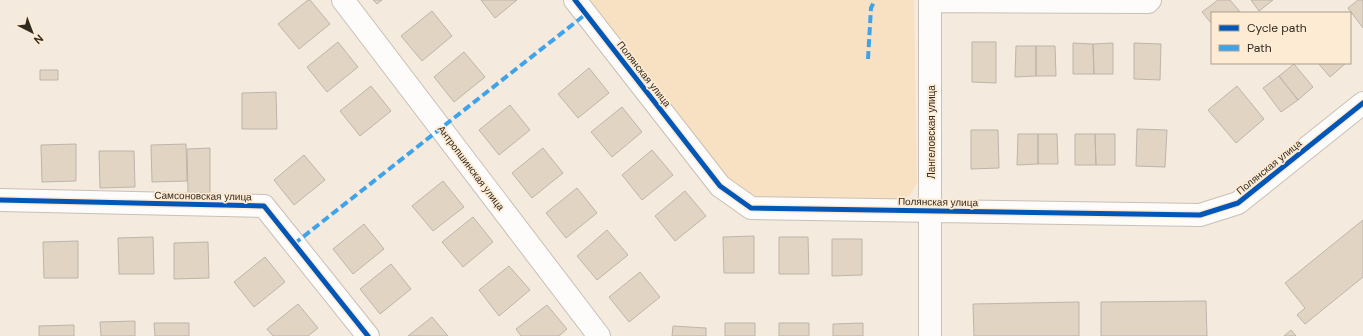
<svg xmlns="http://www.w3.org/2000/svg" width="1363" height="336" viewBox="0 0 1363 336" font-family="'DM Sans',sans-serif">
  <rect width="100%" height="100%" fill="#f4eadd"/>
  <path fill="#f8e1c2" d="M585,0h329l3,183 -6,11 -11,9 -147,-4 -26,-17z"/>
  <path fill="#e1d4c2" stroke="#bdb5ac" d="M308,0h2l20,24 -31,25 -21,-25z
    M373,0h9l-5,4z
    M481,0h36l-22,18z
    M1218,0h12l11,13h-29v11l-10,-12z
    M1251,0h22l-14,11z
    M1358,0h5v28l-15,-20z
    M432,11l20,25 -30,25 -21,-25z
    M338,42l20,25 -31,25 -20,-25z
    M972,42h24v41l-24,-1z
    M1073,43l20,1 1,30h-21z
    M1113,43v31h-19l-1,-30z
    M1134,43l27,1 -1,36 -26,-1z
    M1016,46h20v30l-21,1z
    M1036,46h19l1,30h-20z
    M464,52l21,25 -31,25 -20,-25z
    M1318,63h28l-16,14z
    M1294,64l19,23 -15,13 -19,-24z
    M589,68l20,25 -31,25 -20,-24z
    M40,70h18v10h-18z
    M1279,76l19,24 -17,12 -18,-24z
    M371,86l20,25 -31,25 -20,-25z
    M1237,86l27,33 -28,24 -28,-33z
    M276,92l1,37h-35v-36z
    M510,105l20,25 -31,25 -20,-25z
    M622,107l20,25 -30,25 -21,-25z
    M1137,129l30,1 -2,37 -29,-1z
    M971,130h27l1,38 -28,1z
    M1018,134h20v30l-21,1z
    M1038,134h19l1,30h-20z
    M1075,134h20l1,31h-21z
    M1095,134h20v31h-19z
    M76,144v37l-34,1 -1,-37z
    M186,144l1,37 -35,1 -1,-37z
    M210,148v45h-22l-1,-44z
    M543,148l20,25 -31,25 -20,-25z
    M652,150l21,25 -31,25 -20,-25z
    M99,151h35l1,36 -35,1z
    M304,155l21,25 -31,25 -20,-25z
    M443,181l21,26 -31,24 -21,-25z
    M577,188l20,25 -31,25 -20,-25z
    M685,191l21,25 -31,25 -20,-25z
    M473,217l20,25 -30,25 -21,-25z
    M1363,220v57l-58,47 -8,-9 8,-7 -20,-25z
    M364,224l20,25 -31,25 -20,-25z
    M607,230l21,25 -31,25 -20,-24z
    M754,236v37h-30l-1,-36z
    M153,237l1,37h-35l-1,-36z
    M779,237h29l1,37h-30z
    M832,239h30v36l-30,1z
    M78,241v37h-34l-1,-36z
    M208,242l1,36 -35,1v-36z
    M265,257l20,25 -31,25 -20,-25z
    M391,264l20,25 -31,25 -20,-25z
    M509,266l21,24 -31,26 -20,-26z
    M640,272l20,25 -31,25 -20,-25z
    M1206,301l1,35h-106v-34z
    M1079,302v34h-105l-1,-32z
    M298,304l20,24 -10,8h-35l-6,-7z
    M547,305l20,24 -8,7h-38l-5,-7z
    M432,317l16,19h-40z
    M135,321v15h-34l-1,-14z
    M154,323h35v13h-34z
    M725,323h30v13h-30z
    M779,323h30v13h-30z
    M863,323v13h-30v-12z
    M74,325v11h-35v-10z
    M673,326l33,2v8h-34z
    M1291,330l5,6h-12z"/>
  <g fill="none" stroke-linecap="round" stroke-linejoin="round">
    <defs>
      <path id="minor" d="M343,0l256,336
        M575,0l145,186 31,22 449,7 38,-12 125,-100
        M930,0v336
        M930,1l218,1 2,-2
        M0,200l264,6 104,130"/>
    </defs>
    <use href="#minor" stroke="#c8c0b6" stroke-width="24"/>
    <use href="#minor" stroke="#fdfcfa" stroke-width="22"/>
    <path stroke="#3ea3ea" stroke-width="4" stroke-dasharray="8 4" stroke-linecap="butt" d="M868,59l3,-51 4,-8
      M294,244l292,-230"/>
    <defs>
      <path id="cycleway" d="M575,0l145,186 31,22 449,7 38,-12 125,-100
        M0,200l264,6 104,130"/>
    </defs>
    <use href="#cycleway" stroke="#fdebd4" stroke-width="8"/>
    <use href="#cycleway" stroke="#0057b8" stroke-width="5"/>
  </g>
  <g text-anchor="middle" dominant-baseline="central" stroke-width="3.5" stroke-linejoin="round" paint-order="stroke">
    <g font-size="10" fill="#312a21" stroke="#fdebd4">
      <text transform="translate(644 74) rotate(52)">Полянская улица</text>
      <text transform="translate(931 132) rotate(-90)">Лангеловская улица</text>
      <text transform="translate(1269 167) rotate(-39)">Полянская улица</text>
      <text transform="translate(471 168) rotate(53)">Антропшинская улица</text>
      <text transform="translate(203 196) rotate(1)">Самсоновская улица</text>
      <text transform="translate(938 202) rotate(1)">Полянская улица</text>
    </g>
  </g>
  <rect x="1211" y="12" width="140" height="52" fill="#fdebd4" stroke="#ab9e8c"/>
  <rect x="1219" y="25" width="20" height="6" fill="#0057b8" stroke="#ab9e8c"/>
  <text x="1247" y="32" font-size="12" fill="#312a21">Cycle path</text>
  <rect x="1219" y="45" width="20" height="6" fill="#3ea3ea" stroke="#ab9e8c"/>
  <text x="1247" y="52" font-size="12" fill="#312a21">Path</text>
  <g transform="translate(32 32) rotate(138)" stroke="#fdebd4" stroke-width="3" paint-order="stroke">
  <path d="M0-3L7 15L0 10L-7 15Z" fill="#312a21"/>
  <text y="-6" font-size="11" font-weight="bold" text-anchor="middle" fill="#312a21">N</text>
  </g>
</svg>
